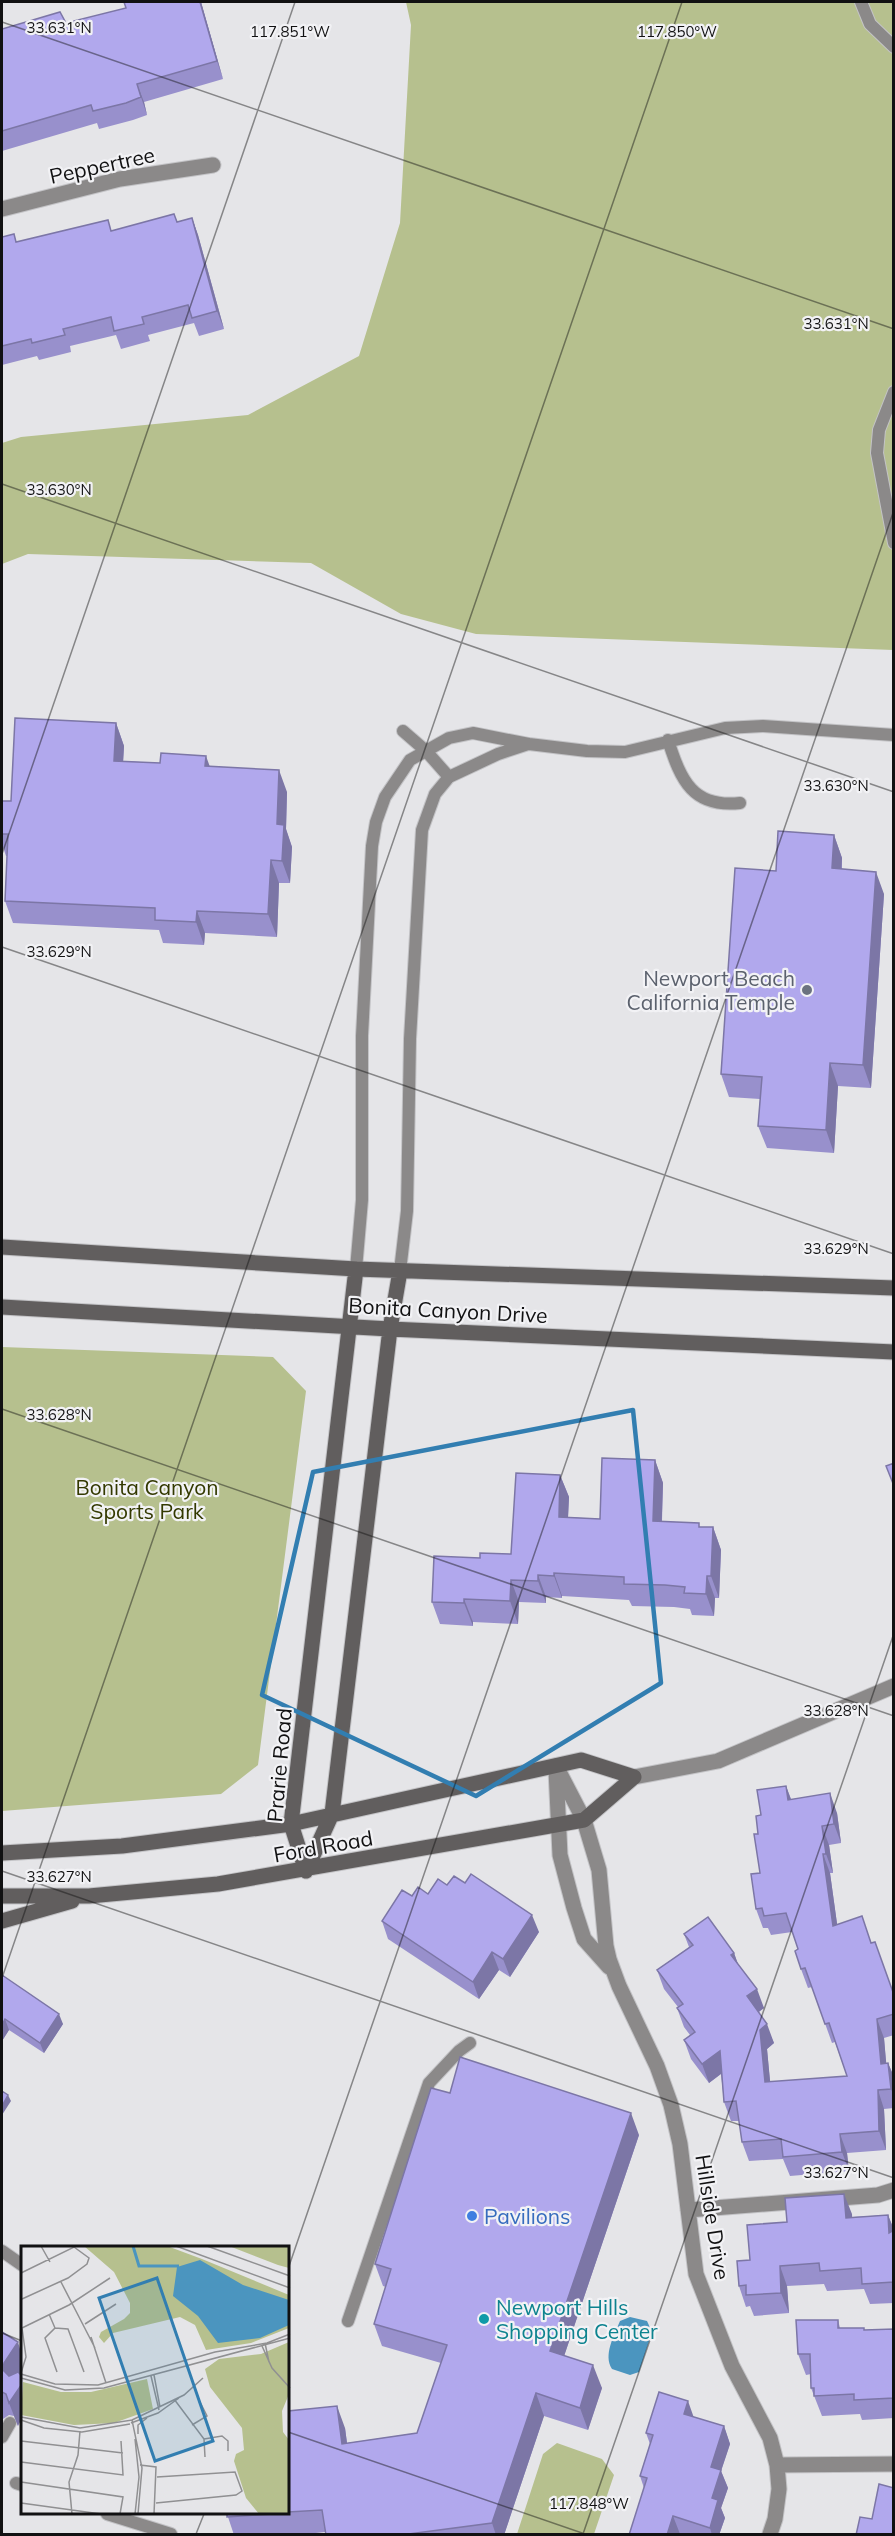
<svg xmlns="http://www.w3.org/2000/svg" width="895" height="2536" viewBox="0 0 895 2536" font-family="Mulish,sans-serif">
  <rect width="100%" height="100%" fill="#e5e5e8"/>
  <path fill="#b6c08e" d="M406,2h487v648l-417,-16 -75,-20 -90,-51 -283,-9 -26,10v-121l19,-6 227,-22 111,-59 41,-133 11,-198z
    M2,1347l271,10 33,34 -48,374 -37,29 -219,17z
    M557,2443l45,16 12,16 -20,59h-77l26,-80z"/>
  <path fill="#4b95bf" d="M630,2317l17,4 5,11 -13,40 -9,3 -18,-6c-9,-14 2,-33 8,-48z"/>
  <g fill="none" stroke-linecap="round" stroke-linejoin="round">
    <defs>
      <path id="lane" d="M861,2l9,22 24,23
        M894,392l-15,38 -2,23 17,90
        M403,731l23,20 23,26
        M668,740c13,41 25,68 72,63
        M356,1269l6,-69v-164l10,-190 4,-24 9,-25 25,-37 39,-22 24,-5 56,11 58,7 38,1 100,-24 38,-2 131,9
        M400,1271l7,-60 3,-172 12,-209 13,-36 14,-17 49,-23 30,-10
        M2,2251l20,14
        M348,2321l81,-238 30,-32 11,-8
        M2,2437l8,-14
        M16,2483l6,2
        M107,2514l64,20"/>
      <path id="street" d="M2,209l118,-30 93,-14
        M556,1766l28,54 15,50 7,76 3,13 10,27 38,80 14,39 9,39 16,130 36,92 38,72 7,27 2,24 -4,30 -5,15
        M556,1770l4,85 14,53 10,31 25,28
        M634,1777l84,-16 176,-75
        M688,2210l190,-15 16,-5
        M777,2465l117,-1"/>
      <path id="secondary" d="M2,1247l354,22 538,19
        M2,1307l388,22 504,23
        M2,1853l120,-7 169,-22 290,-64 53,17
        M306,1871l26,-57 58,-485 10,-58
        M306,1871l-15,-47 65,-555
        M2,1896h87l129,-12 366,-64 50,-43
        M2,1921l70,-20"/>
    </defs>
    <use href="#lane" stroke="#c3c3c6" stroke-width="14"/>
    <use href="#street" stroke="#c3c3c6" stroke-width="17"/>
    <use href="#secondary" stroke="#c3c3c6" stroke-width="17"/>
    <use href="#lane" stroke="#8b8989" stroke-width="12"/>
    <use href="#street" stroke="#8b8989" stroke-width="15"/>
    <use href="#secondary" stroke="#615e5e" stroke-width="15"/>
  </g>
  <path fill="#9890cc" d="M201,2l22,77 -79,23 3,13 -14,5 -34,9 -2,-6 -95,28v-122l64,-6z
    M192,218l6,17 26,94 -25,7 -5,-13 -46,12 2,6 -29,8 -5,-14 -46,11 1,6 -32,8 -2,-4 -35,9v-128l15,5 95,-11 65,-9z
    M116,723l8,23 -1,15 87,5 77,26 -1,37 6,18 -2,36h-11l-2,54 -72,-4 -1,12 -41,-2 -4,-13 -146,-7 -8,-22 2,-45h-1l-4,-12v-43h9z
    M834,835l8,23v11l42,25 -13,194 -33,-2 -4,67 -67,-5 -9,-22 2,-27 -31,-2 -8,-23 55,-203z
    M655,1460l8,23 -1,38 39,6h12l8,23 -2,48h-4l-1,18 -22,-1 -2,-6 -16,-2 -42,-1 -3,-6 -67,-4v2l-16,-1v6l-27,-1 -1,22 -45,-2v4l-33,-2 -8,-22 48,-44 31,-4 49,-79 9,22 -1,20 32,2z
    M786,1786l5,13 46,14 4,30 -12,2 4,28h-3l7,51 35,19 22,51v41l-10,3 2,25h2l6,14v31l-10,1 2,41 -39,3 2,18 -59,5 -7,-17 -34,2 -7,-19 -3,-21h-8l-7,-19 -3,-28 -12,9 -18,-24 -7,-19 6,-5 -6,-8 -7,-19 1,-1 -14,-18 -7,-19 32,-23 -5,-13 50,19 4,12 26,43 -5,4 15,31 -7,6 3,33 77,-6 -12,-34 -3,1 -20,-56 -4,1 -7,-19 -3,-20 -6,-17 -21,3 -3,-7h-5l-7,-19 4,-36 -2,-39 3,-19z
    M447,1885l92,47 -29,45 -11,-7 -20,29 -91,-60 -6,-18 30,-25 16,-2z
    M2,1975l61,49 -19,29 -35,-23 -7,11z
    M450,2093l189,42 -75,221 38,32 -14,42 -44,-14 -40,119h-178l-1,-3 -27,3h-64l-7,-21h61v-103l57,17 2,15 70,-10 24,-70 -59,-17 -8,-22 12,-37 -3,-1 -8,-22z
    M852,2214v3l36,-2 6,15v73l-24,1 -6,-15 -37,2 -3,-7 -37,2 2,27 -35,3 -4,-10 -4,1 -7,-21 11,-26 37,-38z
    M838,2320l2,8 25,2 29,-1v89l-32,2 -2,-6 -38,2 -11,-28v-14l-5,1 -8,-21z
    M2,2332l20,38 -2,4 -2,52 -4,-10 -5,-1 -6,4 -1,-2z
    M694,2417l30,9 6,18 -9,27 7,17 -7,20 4,10 -6,17 -39,-1 -36,-46 -4,-12 10,-32 -4,-11z"/>
  <path fill="#7c76a6" d="M200,2h1l22,77 -6,-18z
    M137,84l7,18 3,13 -6,-18z
    M192,218l6,17 26,94 -7,-18z
    M116,723l8,23 -2,37 -8,-22z
    M206,756l8,22 -9,-12z
    M279,770l8,22 -1,37 6,18 -2,36 -8,-22 -5,-37z
    M834,835l8,23 -2,33 -8,-23z
    M271,860l8,23 -2,54 -9,-23z
    M876,872l8,22 -13,194 -8,-23z
    M197,911l8,22 -1,12 -8,-23z
    M830,1063l8,23 -4,67 -8,-23z
    M655,1460l8,23 -2,60 -8,-22z
    M560,1475l9,22 -2,42 -8,-22z
    M713,1527l8,23 -2,48 -8,-22z
    M554,1573l8,23v2l-8,-22z
    M538,1575l8,22v6l-8,-22z
    M707,1576l8,22 -1,18 -8,-22z
    M511,1580l8,22 -1,22 -8,-23z
    M464,1599l9,23v4l-9,-23z
    M786,1786l7,19 -5,-5z
    M830,1793l7,20 4,30 -7,-19z
    M822,1826l7,19 4,28 -7,-19z
    M823,1854l7,19 10,72 -7,-19z
    M532,1915l7,17 -29,45 -7,-18z
    M492,1952l7,18 -20,29 -6,-17z
    M734,1953l7,19 -10,-17z
    M757,1989l7,19 -10,7 -7,-19z
    M59,2014l4,10 -19,29 -4,-10z
    M5,2019l4,11 -7,11v-16z
    M877,2019l7,19 4,45 -7,-19z
    M767,2024l7,19 -7,6 5,52 -7,-19 -5,-52z
    M720,2051l6,19 -17,13 -7,-19z
    M888,2063l6,14v19l-3,-7z
    M878,2090l6,19 2,41 -7,-19z
    M8,2095l3,6 -9,14v-9z
    M631,2113l8,22 -81,239 -8,-23z
    M840,2134l7,19 2,18 -7,-19z
    M844,2194l8,20 1,24 -7,-20z
    M888,2215l6,15 -5,3z
    M780,2266l7,20 2,27 -8,-20z
    M18,2342l4,14v14l-10,16 -9,-16 1,-7z
    M593,2365l9,23 -14,42 -8,-22z
    M22,2384v34l-4,8 -9,-23z
    M536,2393l8,23 -40,119h-8l-4,-12z
    M688,2401l6,17 -10,-4z
    M337,2406l8,22 5,38 -8,-22z
    M724,2426l6,18 -9,27 7,17 -7,20 4,10 -6,17h-7l-2,-7 2,-30 -1,-31z
    M673,2516l7,18 -13,1z"/>
  <path fill="#b1a8ed" stroke="#7c76a6" stroke-width="1.5" d="M124,2h76l17,59 -80,23 4,13 -15,6 -33,8 -2,-6 -89,26v-102l58,-17 6,11 60,-15z
    M174,214l3,8 15,-4 25,93 -25,7 -4,-13 -46,12 2,7 -30,7 -3,-14 -48,12 2,6 -33,8 -1,-4 -29,7v-109l12,-3 2,8 92,-22 3,11z
    M15,718l101,5 -2,38 46,2 1,-10 45,3 -1,10 74,4 -2,54 7,1 -2,36 -11,-1 -3,54 -71,-3 -1,11 -41,-2v-12l-150,-7 3,-67h-6v-33h9z
    M778,831l56,4 -2,33 44,4 -13,193 -33,-2 -4,67 -68,-4 4,-49 -41,-3 14,-206 41,3z
    M602,1458l53,2 -2,61 46,2v4h14l-2,49h-4l-1,18 -22,-1 1,-6 -20,-2 -41,-1v-7l-70,-4v3l-16,-1v6l-27,-1 -1,21 -46,-2v4l-32,-1 2,-46 46,2v-5l31,1 5,-81 44,2 -1,42 41,2z
    M894,1463v23l-8,-20z
    M786,1786l2,14 42,-7 4,31 -12,2 4,28h-3l10,72 29,-10 9,27 4,-1 19,53v19l-17,5 4,45 7,-1 3,26 -13,1 1,41 -39,3 2,18 -59,5 -2,-18 -39,3 -6,-41 -12,1 -4,-51 -18,13 -18,-24 11,-8 -18,-24 6,-4 -26,-34 36,-25 -9,-11 24,-17 26,36 -3,2 26,34 -10,7 20,28 -7,6 5,52 82,-6 -18,-53 -4,1 -20,-56 -4,1 -6,-18 3,-2 -12,-36 -22,3 -2,-8 -6,1 -5,-35 9,-1 -6,-39h4l-2,-18 5,-1 -4,-25z
    M471,1874l61,41 -29,44 -11,-7 -19,30 -91,-61 20,-31 10,6 6,-9 10,7 10,-15 9,6 7,-9 11,7z
    M2,1975l57,39 -19,29 -35,-24 -3,6z
    M460,2057l171,56 -81,238 43,14 -13,43 -44,-15 -44,130 -91,12h-75l-4,-25 -34,2v-101l49,-5 5,38 75,-11 30,-88 -73,-21 17,-55 -16,-5 56,-176 19,5z
    M2,2091l6,4 -6,11z
    M844,2194l2,24 42,-3 1,18 5,-3v52l-32,2 -1,-16 -41,3 -1,-8 -39,3 1,27 -35,2v-10l-7,1 -2,-25 13,-1 -3,-35 40,-3 -2,-24z
    M796,2320h42v8h26v2l30,-1v69l-40,2v-6l-40,2v-8h-3l-1,-34h-12z
    M2,2332l16,10 -14,21 -1,7 6,6 9,-4 4,4v8l-13,19 -3,-9 -4,-2z
    M659,2392l29,9 -4,13 40,12 -13,41 10,3 -9,28 6,2 -8,28 -37,-12 -6,19h-38l18,-57 -7,-2 13,-41 -7,-2z
    M879,2484l15,4v47h-38l4,-18 12,2z
    M227,2514h45l-45,3z"/>
  <path fill="none" stroke="#327eb1" stroke-width="4.5" stroke-linejoin="round" d="M633,1410l28,273 -185,113 -214,-101 51,-223z"/>
  <path fill="none" stroke="#111112" stroke-width="1.5" stroke-opacity="0.45" d="M2,22l892,307M2,484l892,308M2,854l293,-852M2,947l892,307M2,1409l892,307M2,1871l892,307M2,1978l680,-1976M288,2269l606,-1759M2,2333l20,8M288,2432l297,102M196,2534l8,-20M583,2534l311,-901"/>
  <circle fill="#6b7280" stroke="#f2f2f5" stroke-width="2" cx="807" cy="990" r="6"/>
  <circle fill="#3f7fe0" stroke="#f2f2f5" stroke-width="2" cx="472" cy="2216" r="6"/>
  <circle fill="#0f9aa8" stroke="#f2f2f5" stroke-width="2" cx="484" cy="2319" r="6"/>
  <g text-anchor="middle" dominant-baseline="central" stroke-width="4.5" stroke-linejoin="round" paint-order="stroke">
    <g font-size="21" fill="#111112" stroke="#f2f2f5">
      <text transform="translate(102 165) rotate(-12)">Peppertree</text>
      <text transform="translate(448 1310) rotate(3)">Bonita Canyon Drive</text>
      <text transform="translate(279 1765) rotate(-85)">Prarie Road</text>
      <text transform="translate(323 1846) rotate(-10)">Ford Road</text>
      <text transform="translate(713 2217) rotate(81)">Hillside Drive</text>
    </g>
    <g font-size="21" fill="#5b616d" stroke="#f2f2f5" text-anchor="end">
      <text x="795" y="978">Newport Beach<tspan x="795" dy="24">California Temple</tspan></text>
    </g>
    <g font-size="21" fill="#333900" stroke="#f2f2f5">
      <text x="147" y="1487">Bonita Canyon<tspan x="147" dy="24">Sports Park</tspan></text>
    </g>
    <g font-size="21" fill="#366cbe" stroke="#f2f2f5" text-anchor="start">
      <text x="484" y="2216">Pavilions</text>
    </g>
    <g font-size="21" fill="#0d838f" stroke="#f2f2f5" text-anchor="start">
      <text x="496" y="2307">Newport Hills<tspan x="496" dy="24">Shopping Center</tspan></text>
    </g>
  </g>
  <g transform="translate(21 2246)">
    <rect width="268" height="268" fill="#e5e5e8"/>
    <path d="M63,0h83l35,13 87,36v33l-38,15 -45,7 -11,-25 -15,-8 -67,16 -9,10 -5,-6 2,-5 23,-13 6,-6v-10l-16,-31zM208,0h60v22l-11,-3zM268,96v52l-7,17 1,21 6,8v74h-30l-13,-16 -12,-37 2,-7 8,-4 -2,-22 -32,-41 -5,-18 14,-10 42,-5zM126,133l6,30 -39,14 -40,2 -53,-10 2,-33 38,10h30z" fill="#b6c08e"/>
    <path d="M179,14l43,25 46,15v25l-29,13 -42,5 -20,-27 -25,-20 4,-29z" fill="#4b95bf"/>
    <path fill="none" stroke="#4b95bf" stroke-width="3" d="M112,0l6,20h40"/>
    <path fill="none" stroke="#909092" stroke-width="1.5" d="M20,0l9,16M155,0l114,42M186,0l83,30M0,27l53,-26 15,11 -2,6 -19,14 -46,21M40,36l34,66M28,68l6,14 -10,10 12,34M64,78l31,-20M1,82l47,-23 41,-27M34,82l13,1 16,43M70,91l15,46M244,97l4,19M241,100l10,22 18,20M0,127l5,-16 -4,-29M0,128l34,10 43,1 117,-33 52,-9 23,-9M133,129l6,32M130,130l8,34M0,132l44,12 39,-2 186,-50M153,153l30,40 1,18M0,171l59,11 52,-8 10,48 -4,46M0,174l23,8 38,4 48,-8M111,174l52,-25 19,-17M110,177l27,-10 21,-15M171,179l15,-9 -9,-18M117,188v-9l9,-7M183,193l18,-3 6,5v10M0,195l102,12M0,216l102,13 -2,-34M119,219l16,2 -2,47M0,236l102,15 -3,17M0,257l80,11M135,257l80,-8 6,-4 -7,-19 -78,5M51,268l-3,-32 9,-27 2,-24M114,268l4,-37 -4,-38"/>
    <path fill="#327eb1" fill-opacity="0.15" stroke="#327eb1" stroke-width="3" d="M136,32l56,163 -58,20 -56,-163z"/>
    <rect width="268" height="268" fill="none" stroke="#111112" stroke-width="3"/>
  </g>
  <g font-size="15" text-anchor="middle" fill="#111112" stroke="#f2f2f5" stroke-width="4.5" stroke-linejoin="round" paint-order="stroke">
    <text x="59" y="33">33.631°N</text>
    <text x="290" y="37">117.851°W</text>
    <text x="677" y="37">117.850°W</text>
    <text x="836" y="329">33.631°N</text>
    <text x="59" y="495">33.630°N</text>
    <text x="836" y="791">33.630°N</text>
    <text x="59" y="957">33.629°N</text>
    <text x="836" y="1254">33.629°N</text>
    <text x="59" y="1420">33.628°N</text>
    <text x="836" y="1716">33.628°N</text>
    <text x="59" y="1882">33.627°N</text>
    <text x="836" y="2178">33.627°N</text>
    <text x="589" y="2509">117.848°W</text>
  </g>
  <rect width="895" height="2536" fill="none" stroke="#111112" stroke-width="6"/>
</svg>
